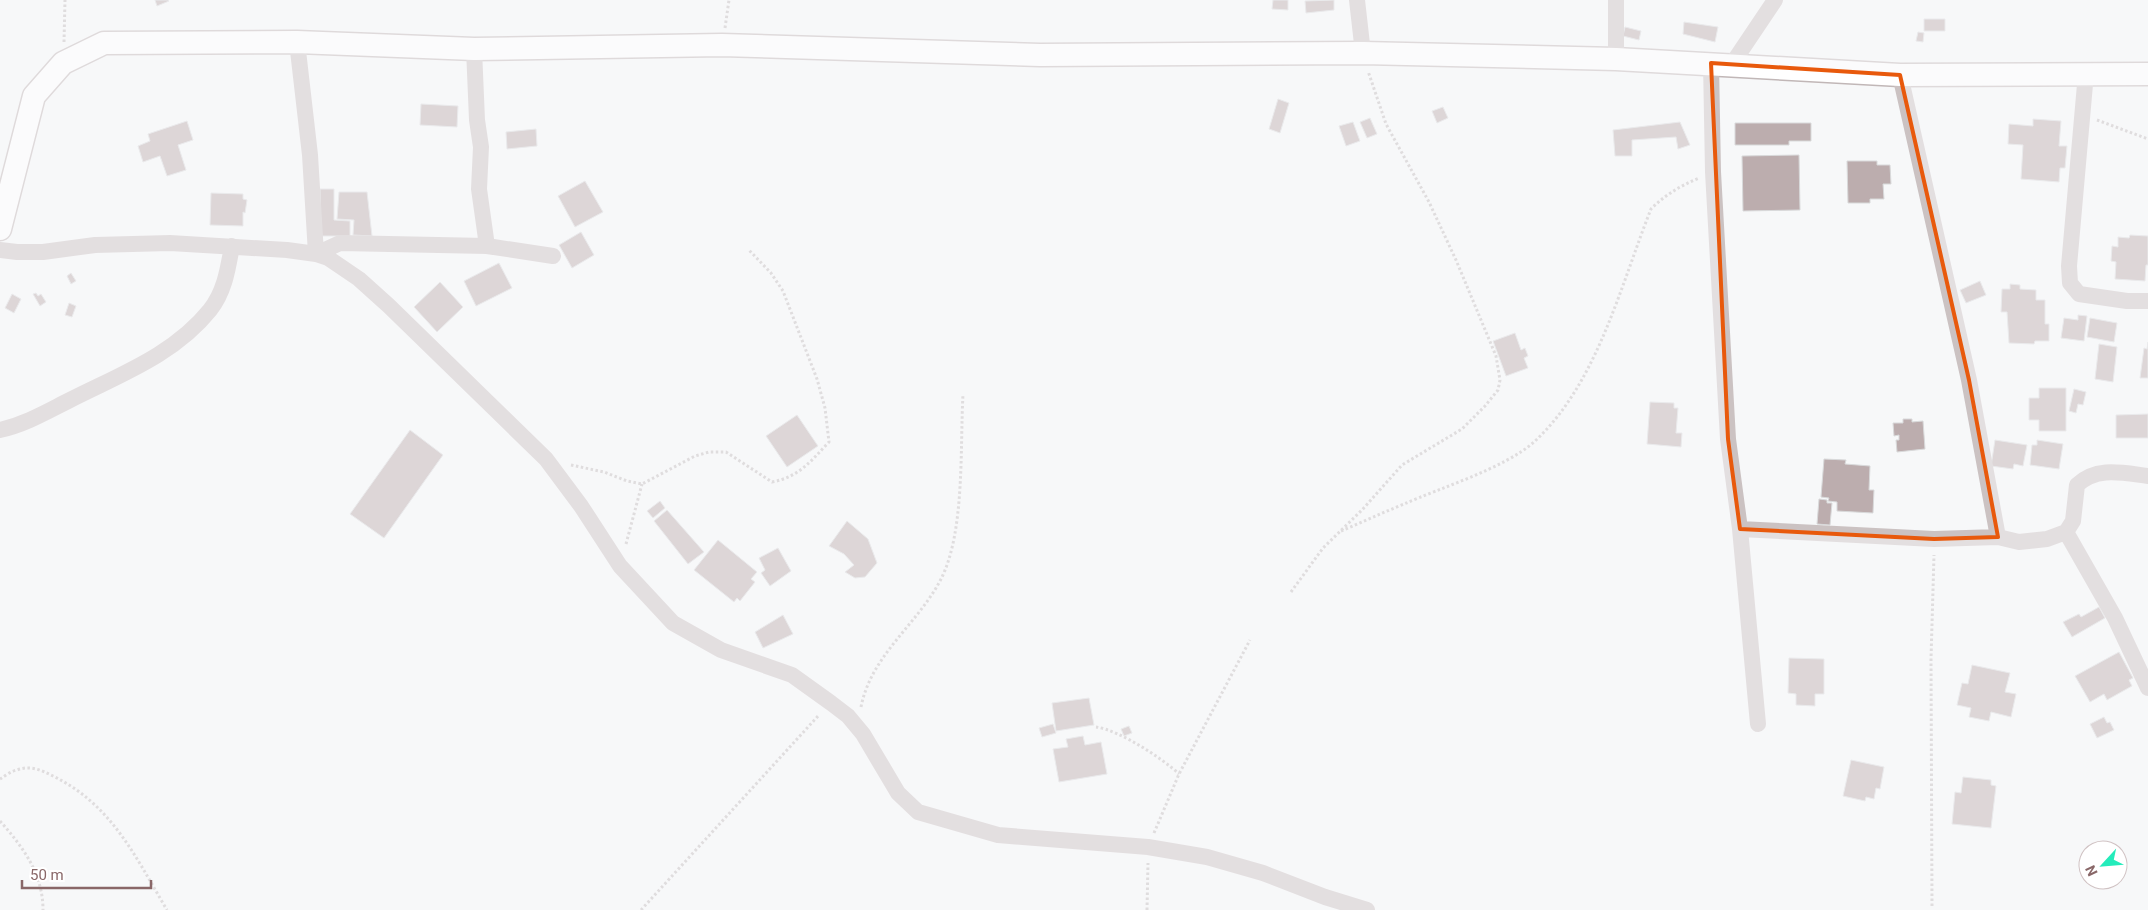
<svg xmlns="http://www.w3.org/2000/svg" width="2148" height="910" viewBox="0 0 2148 910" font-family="Roboto,sans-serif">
  <rect width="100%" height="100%" fill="#f7f8f9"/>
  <path fill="#bcadae" stroke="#d9dadb" d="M155,0h13l1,1 -12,5z
    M1273,0h15v10l-16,-1z
    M1334,0v10l-28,3 -1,-12z
    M1924,19h21v12h-21z
    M1684,22l34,5 -3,15 -32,-8z
    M1625,27l16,4 -2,9 -16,-4z
    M1918,32l6,1 -1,9 -7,-1z
    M1278,99l11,4 -9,30 -11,-4z
    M421,104l37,2 -1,21 -37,-2z
    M1443,107l5,11 -11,5 -5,-12z
    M1370,118l7,16 -10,4 -7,-16z
    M2033,119l28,2 -2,25h8l-2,22h-5l-1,14 -38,-3 2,-34 -15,-1 1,-20 24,2z
    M187,121l6,19 -15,5 8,25 -19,6 -7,-20 -17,6 -5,-16 12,-5 -2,-7z
    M1353,122l7,19 -14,5 -7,-20z
    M1680,122l10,23 -12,4 -2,-12 -44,3v16h-17l-2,-26z
    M1735,123h76v18h-22v4h-54z
    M536,129l1,17 -30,3 -1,-17z
    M1799,155l1,55 -57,1 -1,-55z
    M1847,161h30v4h13l1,19h-8l1,15h-14v4h-22z
    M585,181l18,31 -28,15 -17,-31z
    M320,189h14v31l16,1v15h-29z
    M339,192h28l5,44 -19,-1 1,-15 -17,-1z
    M211,193l32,1v5l4,1 -2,13 -2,-1v14l-33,-1z
    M581,232l13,23 -22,13 -13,-23z
    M2130,235l18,1v29h-2l-1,16 -30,-2 1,-17 -5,-1 1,-15 6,1v-10l11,1z
    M499,263l13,25 -36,18 -12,-25z
    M71,273l5,8 -5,3 -4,-8z
    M1980,281l6,14 -20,8 -6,-13z
    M440,282l23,25 -26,25 -23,-25z
    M2010,284l10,1v4l16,1v10h9v24h4v17h-14l-1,3 -25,-1 -2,-31h-6l1,-23h8z
    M36,293l2,3 3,-2 5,8 -6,4 -7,-12z
    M12,294l9,5 -7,14 -9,-5z
    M69,303l7,3 -4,11 -7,-2z
    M2078,315l9,1 -3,25 -23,-3 3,-20 14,2z
    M2090,318l27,5 -3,19 -27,-5z
    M1515,333l6,17 4,-2 3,8 -4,2 4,10 -22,8 -13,-35z
    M2148,342v36h-8l4,-30 3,1z
    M2099,344l18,3 -4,35 -18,-3z
    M2039,388h27v43h-27v-11h-10v-22h10z
    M2074,389l12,3 -3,13 -5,-1 -2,9 -7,-2z
    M1650,402l24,1v5h4l-2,25h6l-1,14 -34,-3z
    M2148,414v24h-32v-23z
    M797,415l21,31 -31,21 -21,-31z
    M1903,419h9v3l11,-1 2,28 -28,3 -1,-12h3v-5l-5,1 -1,-13h10z
    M410,430l33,25 -59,83 -34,-24z
    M1995,440l32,5 -4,21 -9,-2 -1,5 -22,-3z
    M2037,440l26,4 -4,25 -29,-4 2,-20h5z
    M1824,459l22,1 -1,4 25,2 -1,24h5l-1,23 -36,-2v-9l-9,-1 1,-3 -8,-1z
    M1819,499l8,1v3h5l-2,22 -13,-1z
    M660,501l5,7 -12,10 -6,-7z
    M667,510l37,42 -16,12 -34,-43z
    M847,521l21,18 9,24 -12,14 -10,1 -10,-6 9,-7 -10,-11 -15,-8z
    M718,540l39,32 -6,7 4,3 -15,19 -3,-3 -3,4 -40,-32z
    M778,548l13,23 -21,15 -9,-13 4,-3 -6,-12z
    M2099,607l6,11 -33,19 -9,-15 16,-8 2,3z
    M783,615l10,19 -30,14 -8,-16z
    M2119,652l14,26 -4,2 3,6 -25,14 -3,-6 -14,8 -15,-26z
    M1789,658l35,1v35h-9v12l-19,-1v-11l-8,-1z
    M1972,665l38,8 -5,19 11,2 -5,23 -20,-5 -2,9 -20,-4 2,-9 -14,-3 5,-22 6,1z
    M1089,698l5,27 -38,6 -4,-28z
    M2104,717l3,6 3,-1 4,8 -17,8 -7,-14z
    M1053,724l3,9 -14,4 -3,-9z
    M1129,726l3,7 -8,3 -3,-7z
    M1083,736l2,9 16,-3 6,32 -48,8 -6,-33 15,-2 -2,-8z
    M1851,760l33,7 -4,22 -4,-1 -2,11 -8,-2 -1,4 -22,-5z
    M1963,777l28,3v5l5,1 -5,42 -39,-4 3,-32 6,1z
    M2088,871v9h8l-4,5 -9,-8z"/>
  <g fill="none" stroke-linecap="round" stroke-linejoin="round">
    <defs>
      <path id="secondary" d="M0,229l34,-133 29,-33 41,-20 193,-1 177,7 248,-4 318,10 323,-2 253,6 284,16 248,-1"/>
    </defs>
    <use href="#secondary" stroke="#c1b7b7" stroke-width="25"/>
    <path stroke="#c2bcbc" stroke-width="3" stroke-dasharray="2.5 2.5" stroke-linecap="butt" d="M725,28l4,-28
      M64,42l1,-42
      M2097,120l51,19
      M571,465l33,7 23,9 15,3 53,-28 14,-4h17l46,30c27,-5 39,-21 57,-40l-4,-34 -8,-29 -34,-88 -12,-18 -23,-24
      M1341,531c21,-9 41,-18 63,-27 36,-16 101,-36 130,-62 63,-58 86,-155 117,-233 14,-14 29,-23 48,-31
      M626,544l16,-60
      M1291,592l32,-44 39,-38 40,-45 60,-36 23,-23 13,-16 2,-10 -4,-24 -40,-96 -27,-58 -43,-78 -18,-53
      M861,707c10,-52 57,-83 80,-128 24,-47 19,-131 22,-185
      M1096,727c23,3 66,31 83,47
      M0,779c5,-3 11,-8 17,-9 13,-5 24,0 36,6 59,29 82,80 114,134
      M0,821c23,26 43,53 43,89
      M1154,833l25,-59 71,-134
      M1932,906l-1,-247 3,-104
      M641,910l178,-195
      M1147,910l1,-47"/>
    <path stroke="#cbc2c2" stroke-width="16" d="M1357,0l6,53
      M297,42l13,113 6,99 24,-11 147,3 66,10
      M474,49l3,71 4,27 -2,42 8,57
      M1616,59v-59
      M1711,63l2,109 15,267 12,90 18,195
      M1732,64l43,-64
      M2086,73l-17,193 1,17 9,11 48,7h21
      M1900,75l69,305 29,157
      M0,250l17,2h26l52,-7 75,-2 117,7 29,4 12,4 31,21 30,27 157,153 35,47 39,60 53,57 48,27 71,25 39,28 17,13 15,18 35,59 20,19 80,23 150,12 59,10 56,16 62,24 42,13
      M0,430c26,-6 46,-18 70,-30 49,-25 104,-45 140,-90 15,-19 18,-42 22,-64
      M1740,529l194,10 64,-2 21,5 28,-3 19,-7 7,-11 4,-36c20,-19 46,-12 71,-9
      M2066,532l49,86 33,70"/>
    <use href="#secondary" stroke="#fff" stroke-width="22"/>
  </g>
  <path d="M0 0H2148V910H0ZM1711,63l189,12 69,305 29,157 -64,2 -194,-10 -12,-90z" fill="#f7f8f9" fill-opacity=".55" fill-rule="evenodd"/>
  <path fill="none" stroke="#e8590c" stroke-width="4" stroke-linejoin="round" d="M1711,63l189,12 69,305 29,157 -64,2 -194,-10 -12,-90z"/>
  <g transform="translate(2103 865) rotate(244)"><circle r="24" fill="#ffffff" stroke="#d0c2c3"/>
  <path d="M0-4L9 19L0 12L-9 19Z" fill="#24ecbb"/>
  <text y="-8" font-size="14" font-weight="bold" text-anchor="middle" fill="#896768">N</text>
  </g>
  <path d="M22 880v8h129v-8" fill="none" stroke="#896768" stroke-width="2.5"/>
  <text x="30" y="880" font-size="15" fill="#896768" stroke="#ffffff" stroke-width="4" paint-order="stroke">50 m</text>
</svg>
